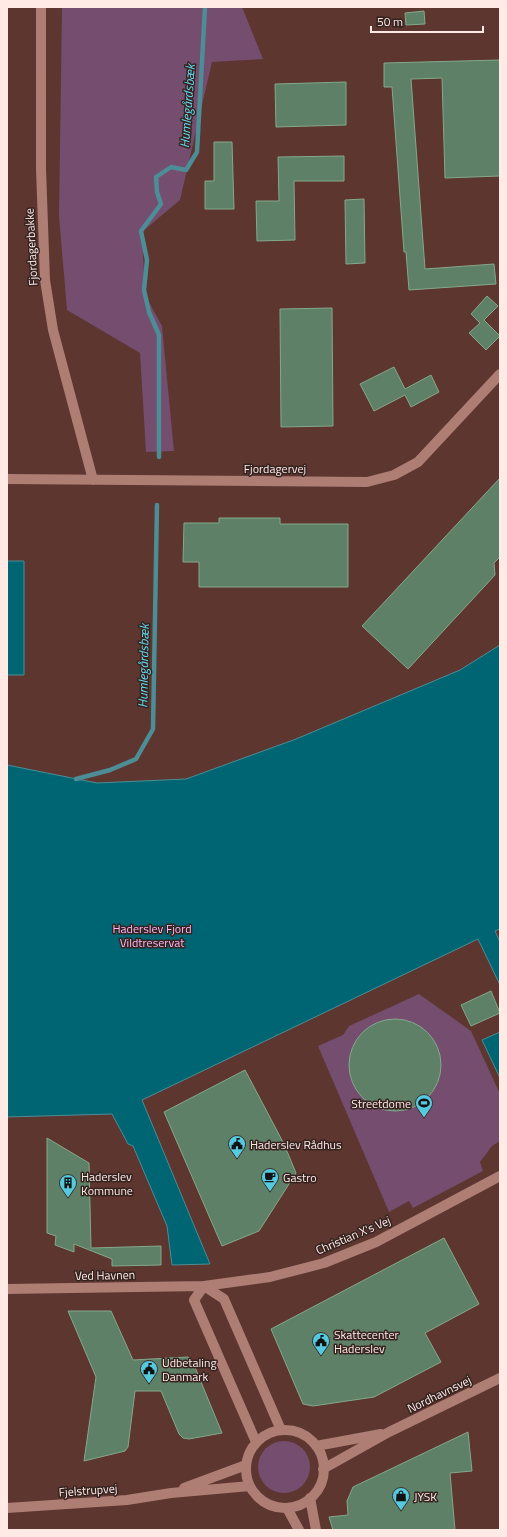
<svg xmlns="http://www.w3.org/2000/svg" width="507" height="1537" viewBox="0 0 507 1537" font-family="'Titillium Web',sans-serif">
  <rect width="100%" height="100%" fill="#5c362f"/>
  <path fill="#744d6f" d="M62,7h180l21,52 -51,3 -32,138 -38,32 3,63 17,31 12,125 -28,1 -6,-99 -73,-43 -8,-94z
    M419,994l52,37 29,63v47l-8,5 -12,16 3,9 -70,37 -4,-7 -20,11 -71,-166 25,-11 6,-9z
    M258 1467a26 26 0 1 1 52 0a26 26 0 1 1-52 0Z"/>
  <path fill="#006573" stroke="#4c8d96" d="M7,561h17v114h-17z
    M500,645v284l-5,2 5,11v43l-22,-46 -336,161 68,164 -38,1 -5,-39 -34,-80 -5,-2 -16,-30 -105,3v-352l90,18 89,-4 110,-40 164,-69z
    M500,1032v46l-18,-38z"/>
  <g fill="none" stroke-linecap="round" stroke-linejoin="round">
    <path stroke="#4c8d96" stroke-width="4.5" d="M159,457v-122l-10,-23 -5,-22 3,-30 -6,-29 20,-27 -4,-12 -1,-15 15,-10 15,3 11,-18 8,-145
      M76,779l34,-9 26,-11 17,-30 4,-224"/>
  </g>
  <path fill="#5e8066" stroke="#85a88c" d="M424,11l1,13 -19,1 -1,-12z
    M500,60v116l-55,2 -3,-100 -31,1 14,190 69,-5 2,20 -87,6 -3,-38h-2l-12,-165h-8v-24z
    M346,82v43l-70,2 -1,-43z
    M214,142h18l2,67h-29v-28h9z
    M344,156v25h-50l1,59 -38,1 -1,-40h23l-1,-44z
    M364,199l1,64 -19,1 -1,-64z
    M487,296l11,10 -14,14 16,16 -14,14 -17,-17 11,-10 -9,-9z
    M332,308l1,118 -52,1 -1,-118z
    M394,367l11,22 26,-14 8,17 -28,15 -6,-12 -31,16 -14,-27z
    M500,478v79l-6,6 1,12 -87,94 -46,-43z
    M219,518h61v6h68v63h-149v-25h-16l1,-39h35z
    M491,991l9,22 -29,13 -10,-21z
    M349 1065a46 46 0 1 1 92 0a46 46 0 1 1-92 0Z
    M245,1070l39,74 12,29 -37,58 -37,15 -58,-134z
    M47,1138l42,25 2,85 70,-2v19l-49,1v-7l-38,-15v8l-19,-7 1,-9 -9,-3z
    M444,1238l35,66 -54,29 16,29 -67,35 -61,9 -10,-2 -32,-75z
    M68,1311h43l22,49 55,-3 4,3 30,73 -33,6 -6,-1 -4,-4 -18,-43h-26l-7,56 -3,4 -41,10 12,-84z
    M468,1432l4,39 -22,2 5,57h-122l-4,-13 19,-2 -1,-14 6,-14z"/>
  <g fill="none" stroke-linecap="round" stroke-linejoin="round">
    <path stroke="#ae7d73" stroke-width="10" d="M41,7v162l4,111 8,50 40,150
      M7,479l360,3 27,-7 24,-13 82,-88
      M204,1286l-10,14 62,142
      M204,1286l20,13 57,131
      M7,1289l197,-3 66,-9 54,-14 52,-21 124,-66
      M246 1469a39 39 0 1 1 78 0a39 39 0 1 1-78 0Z
      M316,1446l65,-12
      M323,1469l66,-37 111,-54
      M184,1488l62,-23
      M310,1498l6,32
      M7,1508l120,-8 44,-7 79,-7
      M287,1508l12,22"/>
  </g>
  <defs>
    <symbol id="stadium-pin" viewBox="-11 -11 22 30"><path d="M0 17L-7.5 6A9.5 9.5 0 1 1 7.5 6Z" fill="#55cadf" stroke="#352320"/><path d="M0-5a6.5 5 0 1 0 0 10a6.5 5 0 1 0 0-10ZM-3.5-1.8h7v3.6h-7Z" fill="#111"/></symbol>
    <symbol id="civic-pin" viewBox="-11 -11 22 30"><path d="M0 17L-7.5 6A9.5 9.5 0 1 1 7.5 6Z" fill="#55cadf" stroke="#352320"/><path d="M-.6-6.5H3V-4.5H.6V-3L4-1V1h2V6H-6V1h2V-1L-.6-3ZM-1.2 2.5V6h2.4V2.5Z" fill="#111"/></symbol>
    <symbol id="cafe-pin" viewBox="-11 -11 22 30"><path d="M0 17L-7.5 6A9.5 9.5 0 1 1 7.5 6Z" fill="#55cadf" stroke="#352320"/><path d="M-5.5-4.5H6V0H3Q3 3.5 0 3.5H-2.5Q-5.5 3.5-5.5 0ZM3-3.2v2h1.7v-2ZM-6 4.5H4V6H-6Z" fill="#111"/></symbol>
    <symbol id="building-pin" viewBox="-11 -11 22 30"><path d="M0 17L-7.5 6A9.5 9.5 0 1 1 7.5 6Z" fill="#55cadf" stroke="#352320"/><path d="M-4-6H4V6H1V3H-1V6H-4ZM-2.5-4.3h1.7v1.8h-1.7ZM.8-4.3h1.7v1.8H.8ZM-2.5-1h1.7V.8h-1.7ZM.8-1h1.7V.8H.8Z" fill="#111"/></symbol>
    <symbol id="shop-pin" viewBox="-11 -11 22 30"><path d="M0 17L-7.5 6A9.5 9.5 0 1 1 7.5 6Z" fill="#55cadf" stroke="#352320"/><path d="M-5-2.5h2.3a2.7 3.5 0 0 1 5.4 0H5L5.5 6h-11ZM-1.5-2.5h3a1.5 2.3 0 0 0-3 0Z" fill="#111"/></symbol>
  </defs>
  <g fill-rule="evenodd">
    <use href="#stadium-pin" x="414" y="1093" width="20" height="27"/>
    <use href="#civic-pin" x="227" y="1134" width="20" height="27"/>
    <use href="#cafe-pin" x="260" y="1167" width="20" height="27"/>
    <use href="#building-pin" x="58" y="1173" width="20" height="27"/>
    <use href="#civic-pin" x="311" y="1331" width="20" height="27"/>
    <use href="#civic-pin" x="139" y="1359" width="20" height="27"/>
    <use href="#shop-pin" x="391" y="1486" width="20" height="27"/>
  </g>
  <g text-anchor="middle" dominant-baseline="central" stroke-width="3" stroke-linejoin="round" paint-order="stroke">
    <g font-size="12" fill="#ffeae6" stroke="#352320">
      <text transform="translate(31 247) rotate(-93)">Fjordagerbakke</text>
      <text x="275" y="468">Fjordagervej</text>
      <text transform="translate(353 1235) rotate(-23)">Christian X's Vej</text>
      <text transform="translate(105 1275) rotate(-1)">Ved Havnen</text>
      <text transform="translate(439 1394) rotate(-26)">Nordhavnsvej</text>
      <text transform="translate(88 1490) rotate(-4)">Fjelstrupvej</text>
    </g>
    <g font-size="12" fill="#feb8f5" stroke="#352320">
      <text x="152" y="928">Haderslev Fjord<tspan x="152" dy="14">Vildtreservat</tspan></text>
    </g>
    <g font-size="12" fill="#ffeae6" stroke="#352320" text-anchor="start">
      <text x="411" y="1103" text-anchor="end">Streetdome</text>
      <text x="250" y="1144">Haderslev Rådhus</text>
      <text x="81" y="1176">Haderslev<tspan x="81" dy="14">Kommune</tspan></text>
      <text x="283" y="1177">Gastro</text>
      <text x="334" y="1334">Skattecenter<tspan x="334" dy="14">Haderslev</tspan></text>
      <text x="162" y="1362">Udbetaling<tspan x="162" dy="14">Danmark</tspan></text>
      <text x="414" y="1496">JYSK</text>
    </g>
    <g font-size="13" font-style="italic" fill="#64ddf2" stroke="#352320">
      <text transform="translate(187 106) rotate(-86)">Humlegårdsbæk</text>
      <text transform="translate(143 666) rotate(-89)">Humlegårdsbæk</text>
    </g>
  </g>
  <rect width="507" height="1537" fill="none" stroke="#ffeae6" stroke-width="16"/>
  <path d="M371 26v6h112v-6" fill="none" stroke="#ffeae6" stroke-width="2"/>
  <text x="377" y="26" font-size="12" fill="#ffeae6" stroke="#352320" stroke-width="3" paint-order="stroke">50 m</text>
</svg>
